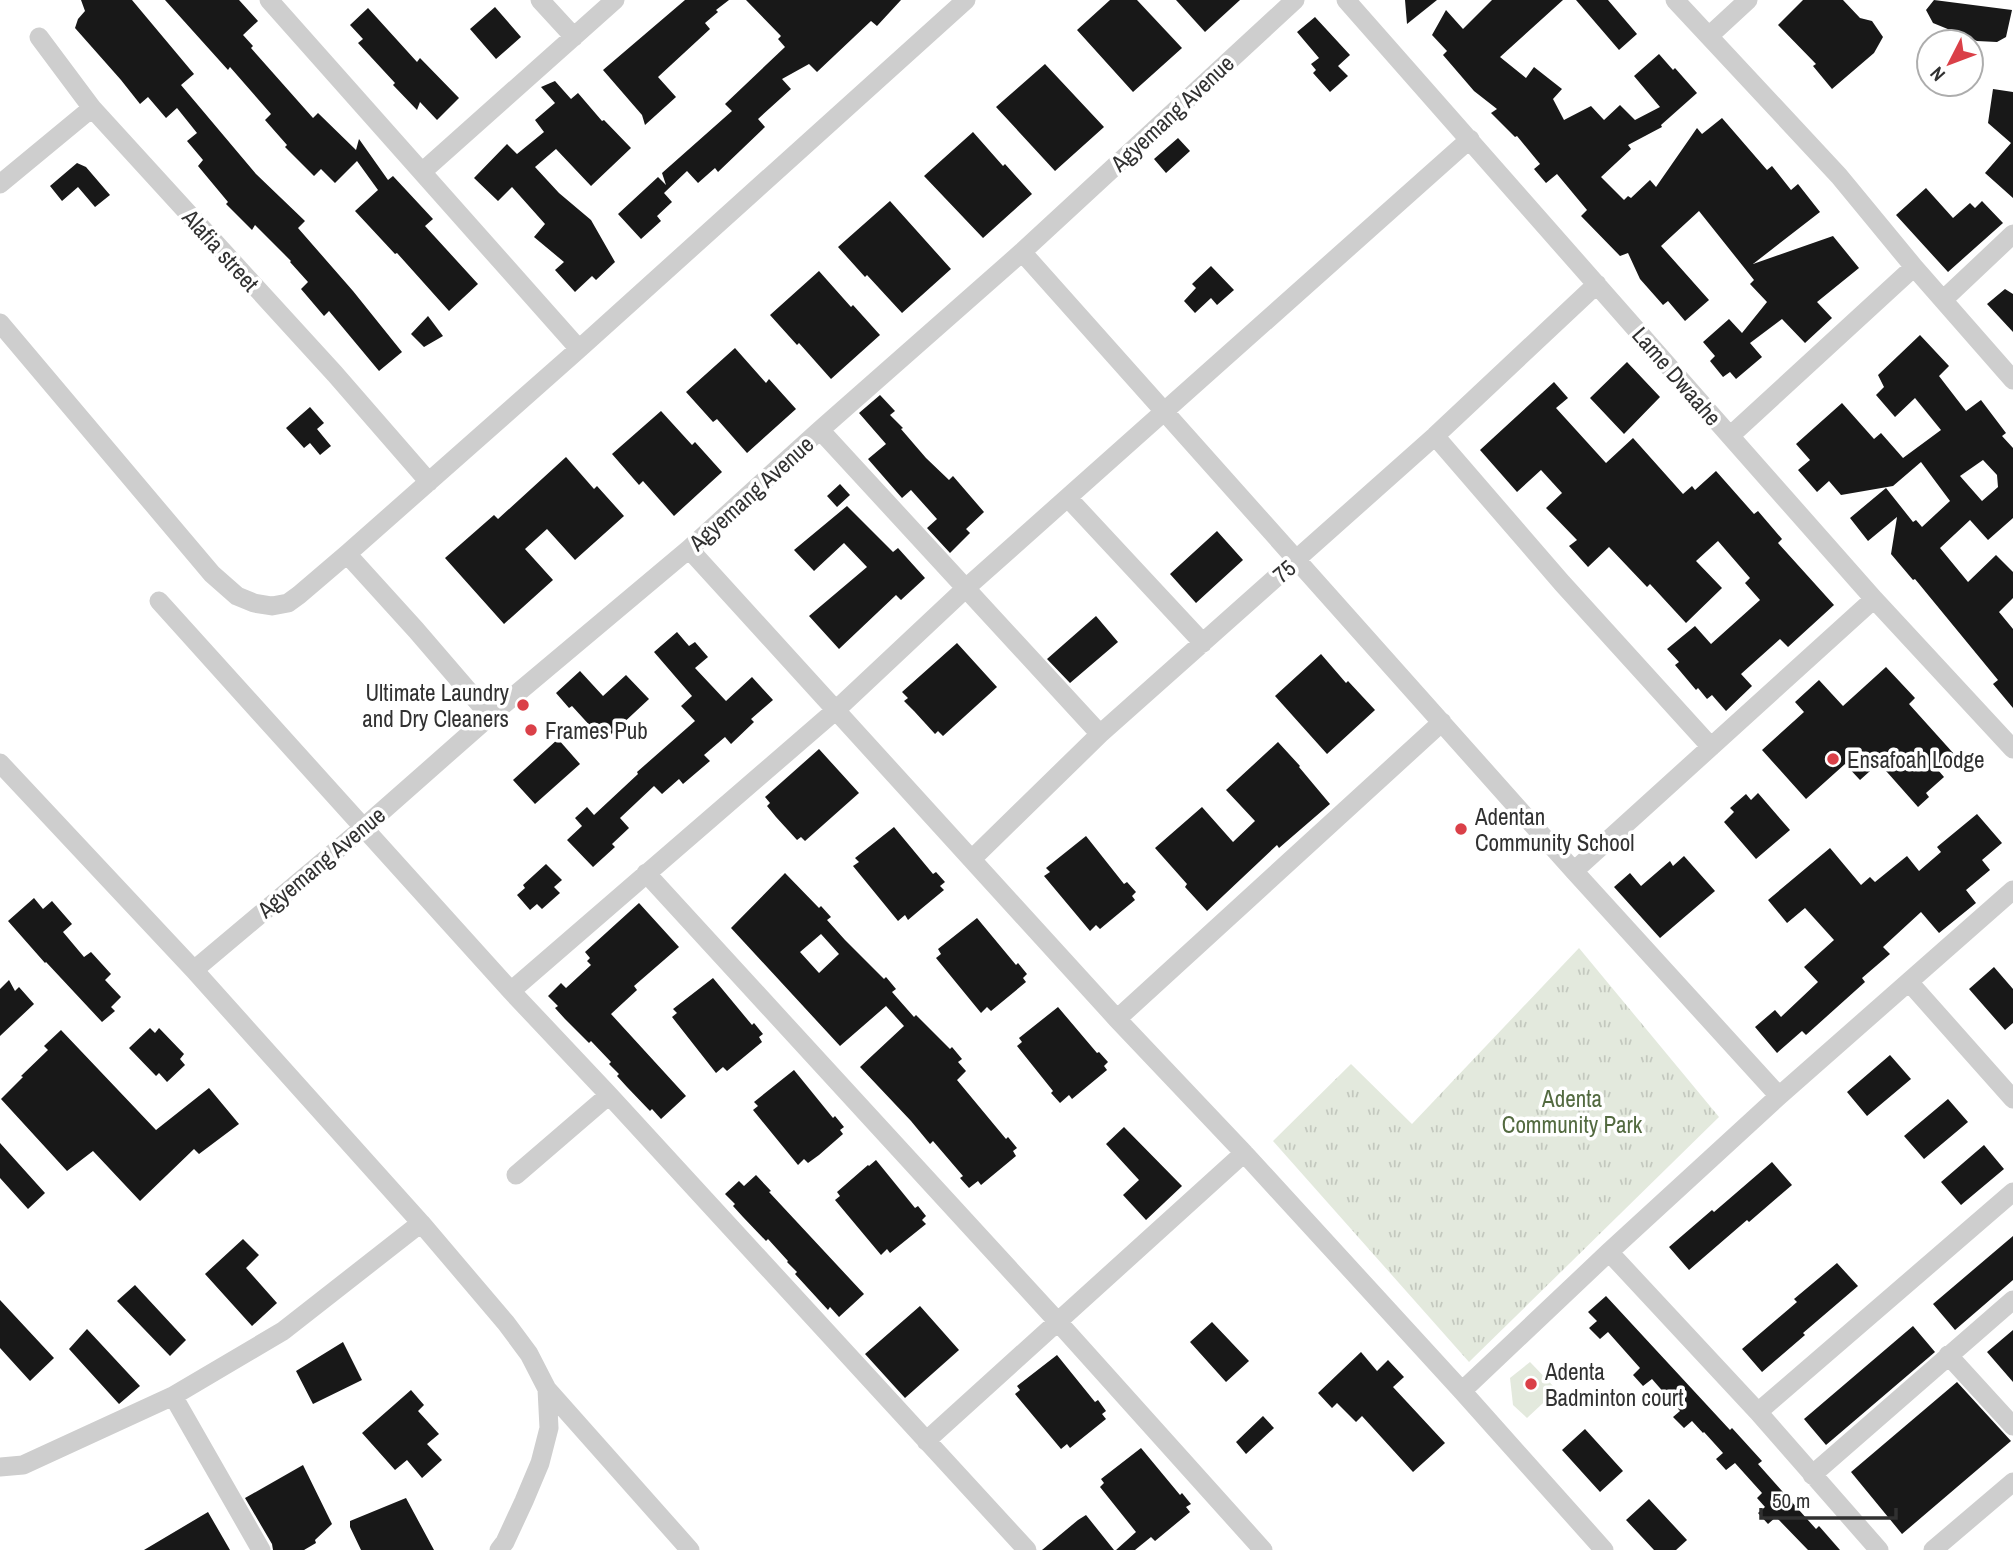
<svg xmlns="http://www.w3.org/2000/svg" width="2013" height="1550" viewBox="0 0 2013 1550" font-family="'Archivo Narrow',sans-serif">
  <defs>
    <pattern id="park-tufts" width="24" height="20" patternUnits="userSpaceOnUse" patternTransform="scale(1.75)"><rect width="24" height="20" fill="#e3e9dd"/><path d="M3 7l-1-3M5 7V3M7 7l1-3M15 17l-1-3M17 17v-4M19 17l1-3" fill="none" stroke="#c3c8be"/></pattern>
  </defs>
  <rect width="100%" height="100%" fill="#fff"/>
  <path fill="#e3e9dd" d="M1530,1362l27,28 -30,28 -14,-13 -3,-27z"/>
  <path fill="url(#park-tufts)" d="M1579,948l140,169 -250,245 -196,-221 78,-77 61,60z"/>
  <path fill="#181818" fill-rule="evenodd" d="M81,0h51l62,74 -13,11 75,89 49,47 -7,7 55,63 49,61 -23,19 -50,-60 -5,5 -23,-27 7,-7 -18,-20 1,-1 -36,-36 -3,5 -26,-26 2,-2 -30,-36 5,-6 -16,-19 10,-8 -20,-25 -11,10 -18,-21 -8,7 -19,-24 -46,-52 3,-9 7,-8z
    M165,0h74l19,21 -15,14 10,11 -2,2 62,70 5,-5 38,37 3,-11 29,41 5,-4 40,43 -8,7 53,58 -29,27 -52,-58 -2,1 -40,-43 23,-21 -21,-29 -22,22 -14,-14 -7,7 -29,-29 2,-2 -22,-25 6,-6 -41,-47 -2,3z
    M685,0h44l-13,10 2,2 -13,11 5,6 -52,48 18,20 -31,28 -3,-10 -39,-45z
    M746,0h155l-24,26 -6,-5 -54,51 -8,-8 -27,15 9,10 -33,30 7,8 -47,45 -3,-4 -17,15 -11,-12 -23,22 8,9 -15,14 4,5 -20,18 -23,-25 40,-37 8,8 -4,-12 70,-62 -7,-7 60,-57 -7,-8 3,-3z
    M1110,0h27l45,48 -49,44 -56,-62z
    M1176,0h64l-35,32z
    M1405,0h32l-30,24z
    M1492,0h71l-63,57 26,21 8,-11 28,22 -9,10 11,21 27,-14 13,14 16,-15 15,15 25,-13 -26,-31 25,-22 14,16 2,-2 22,25 -36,32 1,2 -34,18 3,4 -30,28 23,23 4,-4 3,2 19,-18 6,7 41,-59 5,6 20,-16 45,52 5,-4 19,24 7,-6 22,28 -67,52 80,-28 26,32 -42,34 15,16 -27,25 -23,-24 -32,24 12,14 -26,22 -6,-7 -7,5 -13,-16 5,-5 -12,-14 26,-23 13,14 25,-31 -17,-18 4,-4 -55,-69 -38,35 48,54 -24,21 -17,-20 -5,4 -23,-26 -12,-26 -8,3 -39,-40 6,-6 -30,-36 -11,9 -12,-14 6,-5 -23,-28 -2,1 -24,-24 6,-4 -23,-18 -31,-36 4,-4 -15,-16 14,-25 17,19z
    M1576,0h32l29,34 -18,16z
    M1803,0h40l17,18 12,3 11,16 -9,16 -42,36 -19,-23 3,-2 -38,-39z
    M1934,0l78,10 -6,27 -9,5 -20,-1 -44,-18 -7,-13z
    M495,7l26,30 -25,22 -26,-30z
    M368,8l49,54 3,-4 39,40 -22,22 -17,-18 -3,8 -24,-25 2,-2 -37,-40 5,-4 -13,-14z
    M1315,17l35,38 -12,11 10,10 -18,16 -17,-19 3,-3 -5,-6 8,-6 -22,-26z
    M1045,64l59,63 -49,44 -59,-64z
    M555,81l16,18 7,-6 24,28 2,-1 27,28 -40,38 -35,-37 -21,18 24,26 32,27 24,42 -19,18 -4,-4 -17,16 -20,-22 9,-8 -30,-25 11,-13 -33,-37 -14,14 -24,-23 33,-34 10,10 27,-22 -9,-12 20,-17 -14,-16z
    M1993,89l20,3v106l-28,-25 26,-30 -23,-20z
    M973,132l30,34 2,-2 27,30 -49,44 -59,-62z
    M1178,138l12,13 -24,22 -12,-14z
    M77,163l9,4 24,28 -15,12 -17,-20 -16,14 -12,-15z
    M1926,188l27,30 17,-15 5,5 7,-7 21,22 -55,49 -52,-57z
    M890,201l61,68 -49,44 -35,-38 -2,2 -27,-30z
    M1211,266l23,24 -17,15 -6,-7 -16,15 -11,-12 12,-13 -4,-4z
    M819,271l32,36 2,-2 27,30 -49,44 -32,-36 -2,2 -27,-30z
    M2005,289l8,5v38l-26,-28z
    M428,316l15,20 -19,11 -13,-13z
    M1920,335l29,31 -10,10 27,35 15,-11 25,33 -4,3 11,12v70l-25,22 -18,-20 -30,28 28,34 28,-27 17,17v26l-14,14 14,17v79l-20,-24 5,-4 -83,-101 -2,1 -22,-26 6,-37 -29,24 -18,-23 36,-30 27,34 3,-2 6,7 28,-26 -29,-39 -28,24 -52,9 -12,-14 -12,11 -19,-22 12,-10 -14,-16 46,-41 32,36 7,-6 22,25 38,-28 -26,-32 -20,19 -19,-22 8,-8 -6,-12zM1983,460l14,15 1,12 -16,14 -22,-25z
    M735,348l31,35 3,-4 27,30 -49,44 -30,-34 -4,3 -27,-30z
    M1627,362l33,35 -36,37 -34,-36z
    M1554,382l14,16 -12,10 50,55 27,-25 50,56 9,-8 3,4 21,-19 38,43 4,-3 24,28 -4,4 56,62 -46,42 -8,-8 -39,35 11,12 -26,25 -14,-16 -5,4 -9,-11 -2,2 -21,-25 4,-3 -12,-13 28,-23 16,18 49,-44 -15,-17 5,-5 -32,-37 -22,20 26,27 -36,35 -36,-39 -3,3 -38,-40 -21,20 -19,-21 8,-6 -31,-32 16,-15 -21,-23 -24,22 -37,-42z
    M880,395l15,16 -5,4 13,13 -2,1 25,29 23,22 4,-4 31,36 -18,17 4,4 -20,20 -23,-25 10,-9 -26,-29 -9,8 -34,-39 18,-15 -27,-31z
    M310,407l14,16 -7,6 14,17 -11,9 -10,-12 -6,5 -18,-20z
    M661,411l31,34 3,-3 27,30 -48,44 -31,-35 -4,4 -27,-31z
    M566,457l28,32 3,-3 27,30 -49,44 -28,-31 -22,20 28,31 -49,44 -59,-66 49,-43 4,4z
    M840,484l10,11 -13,12 -10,-11z
    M847,506l46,46 5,-4 27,30 -24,22 -5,-5 -57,54 -30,-33 58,-49 -23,-24 -30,28 -20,-21z
    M1217,531l26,29 -47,43 -26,-29z
    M1096,616l22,26 -48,41 -23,-24z
    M677,632l12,14 6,-4 13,15 -13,11 31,33 26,-24 21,23 -22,19 3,3 -23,22 -6,-7 -21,18 6,6 -27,23 -4,-5 -17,15 -8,-8 -34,32 9,10 -17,16 3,3 -22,20 -26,-27 15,-14 -7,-8 12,-11 7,8 44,-41 -1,-2 58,-51 -14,-15 11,-10 -38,-44z
    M957,643l40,44 -54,49 -5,-5 -3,3 -21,-23 -10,-10 4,-3 -6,-6z
    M1321,654l25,29 2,-2 27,29 -48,44 -52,-58z
    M1886,667l29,31 -6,6 45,50 -16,16 6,7 -18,16 3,4 -11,10 -39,-44 -19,17 -15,-16 -39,35 -44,-49 42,-38 -9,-10 24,-22 24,26z
    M580,671l23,25 23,-21 23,24 -45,42 -32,-35 -3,2 -13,-15z
    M558,739l22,25 -45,40 -22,-24z
    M1278,742l22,24 -1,1 31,37 -51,44 -2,-3 -70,66 -22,-24 2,-3 -32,-36 47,-41 31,35 22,-21 -29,-31z
    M819,749l40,44 -54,48 -4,-4 -4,3 -21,-23 -9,-11 3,-3 -5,-6z
    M1758,793l32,37 -34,29 -32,-37 10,-10 -4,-4 16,-14 5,6z
    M1977,814l25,29 -20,17 8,10 -24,20 10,13 -37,30 -18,-21 -38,35 7,7 -28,24 3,4 -59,53 -4,-4 -25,22 -22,-26 20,-17 6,7 37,-35 -14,-15 30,-27 -29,-32 -18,15 -19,-23 62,-52 31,37 9,-8 5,5 32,-26 12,15 22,-19 -4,-5z
    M894,827l39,47 3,-2 9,10 -5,4 4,4 -23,19 -13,11 -3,-5 -7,6 -45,-55 6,-4 -4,-4z
    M1086,836l38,48 3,-2 9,10 -4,4 3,4 -35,29 -4,-4 -6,6 -46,-55 6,-4 -4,-4z
    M1684,856l31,35 -55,47 -46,-51 16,-14 11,13 29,-25 3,5z
    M546,864l16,16 -8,7 6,6 -18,16 -5,-5 -7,6 -13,-15 8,-7 -2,-3z
    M785,873l34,35 2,-2 10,11 -4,3 18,20 39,39 2,-2 10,12 -4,3 22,25 2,-2 34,34 2,-2 10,12 -4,3 8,9 -9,9 49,59 2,-2 9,11 -4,3 3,5 -35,29 -3,-4 -9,7 -9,-10 3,-2 -30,-35 -3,3 -19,-23 -51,-54 44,-41 -18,-20 -46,40 -109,-118zM821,934l18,20 -20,19 -19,-21z
    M34,898l9,11 9,-8 20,23 -9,8 21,25 7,-5 20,22 -6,6 16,17 -10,10 4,4 -13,11 -56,-60 -1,1 -37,-42z
    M639,903l40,44 -45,39 3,4 -26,24 75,82 -25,23 -9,-10 -2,2 -23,-24 -10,-11 2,-2 -10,-10 2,-2 -20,-21 -2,2 -24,-24 -10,-11 3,-2 -10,-10 13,-13 5,5 25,-23 -4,-4 3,-3 -5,-6z
    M977,918l39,47 2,-2 9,11 -4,4 3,4 -35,29 -4,-4 -6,6 -45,-55 5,-4 -3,-5z
    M1994,967l19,22v34l-8,7 -36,-41z
    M713,978l39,47 2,-2 9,11 -4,3 3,5 -35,29 -4,-4 -7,6 -44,-56 5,-4 -4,-4z
    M9,980l6,11 4,-4 15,17 -34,32v-47z
    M1058,1007l39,46 2,-1 9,10 -4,4 3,4 -35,29 -3,-4 -9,8 -9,-10 2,-2 -36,-45 5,-4 -3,-4z
    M150,1028l5,5 4,-5 25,26 -4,5 5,6 -18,17 -8,-9 -3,3 -27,-28z
    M61,1030l95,100 53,-42 30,36 -40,30 -5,-5 -54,52 -47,-50 -26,20 -66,-72 22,-22 -2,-1 27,-26 -4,-4z
    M1890,1055l21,24 -44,37 -20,-24z
    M794,1070l39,48 2,-2 9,11 -4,3 3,4 -24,21 -11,8 -4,-4 -6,6 -45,-55 5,-4 -4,-4z
    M1948,1099l20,23 -44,37 -20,-23z
    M1124,1127l58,59 -36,34 -23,-25 16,-15 -33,-36z
    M0,1143l45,50 -17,16 -28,-31z
    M1984,1145l20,24 -43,36 -20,-23z
    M876,1160l39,48 3,-2 8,10 -4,4 4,4 -36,29 -3,-4 -6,6 -46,-55 5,-4 -3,-4 31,-27 1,1z
    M1772,1162l20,23 -43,37 -2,-2 -58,50 -20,-23 43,-37 2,2z
    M756,1175l15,16 -2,1 95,102 -25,23 -9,-10 -2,3 -33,-36 2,-2 -10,-10 1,-1 -20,-22 -2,2 -23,-24 -10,-11 2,-2 -10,-10 14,-13 5,5z
    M2013,1236v44l-58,50 -22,-26z
    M243,1239l16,16 -13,13 31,35 -25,23 -47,-52z
    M1837,1263l21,23 -55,47 2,2 -43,37 -20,-23 55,-47 -3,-3z
    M135,1285l51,55 -16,16 -53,-55z
    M1606,1296l124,134 2,-2 30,33 -4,3 58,65 3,-3 21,24h-32l-32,-33 -8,7 -10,-11 7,-6 -8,-9 5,-5 -27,-30 -9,7 -10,-11 7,-6 -19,-21 -1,1 -11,-12 -8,7 -11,-11 7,-6 -28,-32 -9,7 -10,-11 7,-7 -32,-36 -8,7 -11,-11 8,-7 -9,-9z
    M0,1300l54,58 -24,23 -30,-33z
    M920,1306l39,44 -54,48 -40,-44z
    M1212,1322l37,39 -23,21 -36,-40z
    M1913,1326l22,26 -109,93 -22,-26z
    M87,1329l53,57 -21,18 -50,-55z
    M2013,1330v52l-26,-30z
    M343,1342l19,38 -49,24 -17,-33z
    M1361,1352l16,19 11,-11 16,17 -11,10 52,56 -32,29 -51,-56 -6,6 -19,-19 -5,5 -14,-15z
    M1057,1355l38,47 3,-2 8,11 -4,3 4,5 -36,29 -3,-4 -6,5 -46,-55 5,-4 -3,-4z
    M1957,1382l54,59 -109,93 -51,-62z
    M411,1390l13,15 -6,6 21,23 -12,10 15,16 -20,18 -15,-18 -12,10 -33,-37z
    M1263,1416l11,12 -28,26 -10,-12z
    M1585,1429l38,42 -23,21 -38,-42z
    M1141,1448l39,47 2,-2 9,11 -5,3 4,5 -35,29 -4,-4 -16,13h-19l20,-18 -36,-45 4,-4 -3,-4z
    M303,1465l29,59 -17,16 1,3 -12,7h-31l-1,-6 -27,-46z
    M406,1498l28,52h-73l-11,-23v-6z
    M1649,1499l38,41 -11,10h-22l-28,-30z
    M208,1512l22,38h-86z
    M1086,1515l28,35h-72l36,-30z"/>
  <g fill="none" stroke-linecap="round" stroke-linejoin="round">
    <path stroke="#cecece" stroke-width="19" d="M269,0l310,349
      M540,0l34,37
      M1346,0l384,436 144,163 139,150
      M1675,0l164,176 75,91 99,113
      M1709,36l39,-36
      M39,37l53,71
      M422,172l193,-172
      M0,184l92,-76 243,266 94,108
      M1022,252l552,619 205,225
      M1943,300l70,-66
      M0,323l212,251 25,22 17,7 18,3 16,-3 11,-8 48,-41 232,-205 387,-349
      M820,430l280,304
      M1435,436l127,147 149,164
      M1730,436l184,-169
      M1068,498l135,145
      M689,549l428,470 127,134 218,238 142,159
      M347,554l69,76 74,86
      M159,601l352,390 98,104 418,455
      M0,763l194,207 227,253 85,100 23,31 18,35 2,39 -9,35 -16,38 -19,41 -6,8
      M972,859l128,-125 335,-298 162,-152
      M1574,871l300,-272
      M646,873l412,449 205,228
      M194,970l169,-142 127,-112 199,-167 131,-119 202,-178 273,-252
      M1909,982l104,117
      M511,991l325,-281 130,-122 504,-449
      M1117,1019l325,-297
      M516,1175l93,-80
      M1609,1252l149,160 121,138
      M1948,1355l65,71
      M547,1389l143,161
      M1462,1391l147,-139 170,-156 234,-206
      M173,1396l88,154
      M1758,1412l255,-220
      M926,1441l318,-288
      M0,1467l23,-2 150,-69 110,-65 138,-108
      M1812,1475l201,-175
      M1933,1550l80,-68"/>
  </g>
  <g fill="#da4048" stroke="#fff" stroke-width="2.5">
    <circle cx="523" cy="705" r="7"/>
    <circle cx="531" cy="730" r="7"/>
    <circle cx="1833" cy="759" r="7"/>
    <circle cx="1461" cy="829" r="7"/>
    <circle cx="1531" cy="1384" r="7"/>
  </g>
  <g text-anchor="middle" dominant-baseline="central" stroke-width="7" stroke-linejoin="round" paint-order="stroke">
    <g font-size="23" fill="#313131" stroke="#fff">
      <text transform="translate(1172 113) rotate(-43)">Agyemang Avenue</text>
      <text transform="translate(221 250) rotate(48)">Alafia street</text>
      <text transform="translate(1677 376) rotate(49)">Lame Dwaahe</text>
      <text transform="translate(751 493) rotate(-42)">Agyemang Avenue</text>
      <text transform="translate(1284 571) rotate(-41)">75</text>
      <text transform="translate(321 862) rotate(-40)">Agyemang Avenue</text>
    </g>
    <g font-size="23" fill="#313131" stroke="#fff" text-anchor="start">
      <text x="509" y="692" text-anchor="end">Ultimate Laundry<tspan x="509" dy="26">and Dry Cleaners</tspan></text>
      <text x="545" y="730">Frames Pub</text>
      <text x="1847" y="759">Ensafoah Lodge</text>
      <text x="1475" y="816">Adentan<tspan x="1475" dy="26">Community School</tspan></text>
      <text x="1545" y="1371">Adenta<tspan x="1545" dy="26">Badminton court</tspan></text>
    </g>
    <g font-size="23" fill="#536a40" stroke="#fff">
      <text x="1572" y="1098">Adenta<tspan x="1572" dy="26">Community Park</tspan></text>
    </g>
  </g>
  <g transform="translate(1950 63) rotate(228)"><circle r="33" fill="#ffffff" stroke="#adadad" stroke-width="2"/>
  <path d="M0-5L12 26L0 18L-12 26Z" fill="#da4048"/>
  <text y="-10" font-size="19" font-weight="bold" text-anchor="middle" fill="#313131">N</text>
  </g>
  <path d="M1761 1508v10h135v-10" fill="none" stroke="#313131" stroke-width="3.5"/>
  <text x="1772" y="1508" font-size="21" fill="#313131" stroke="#ffffff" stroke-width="5" paint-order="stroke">50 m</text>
</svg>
